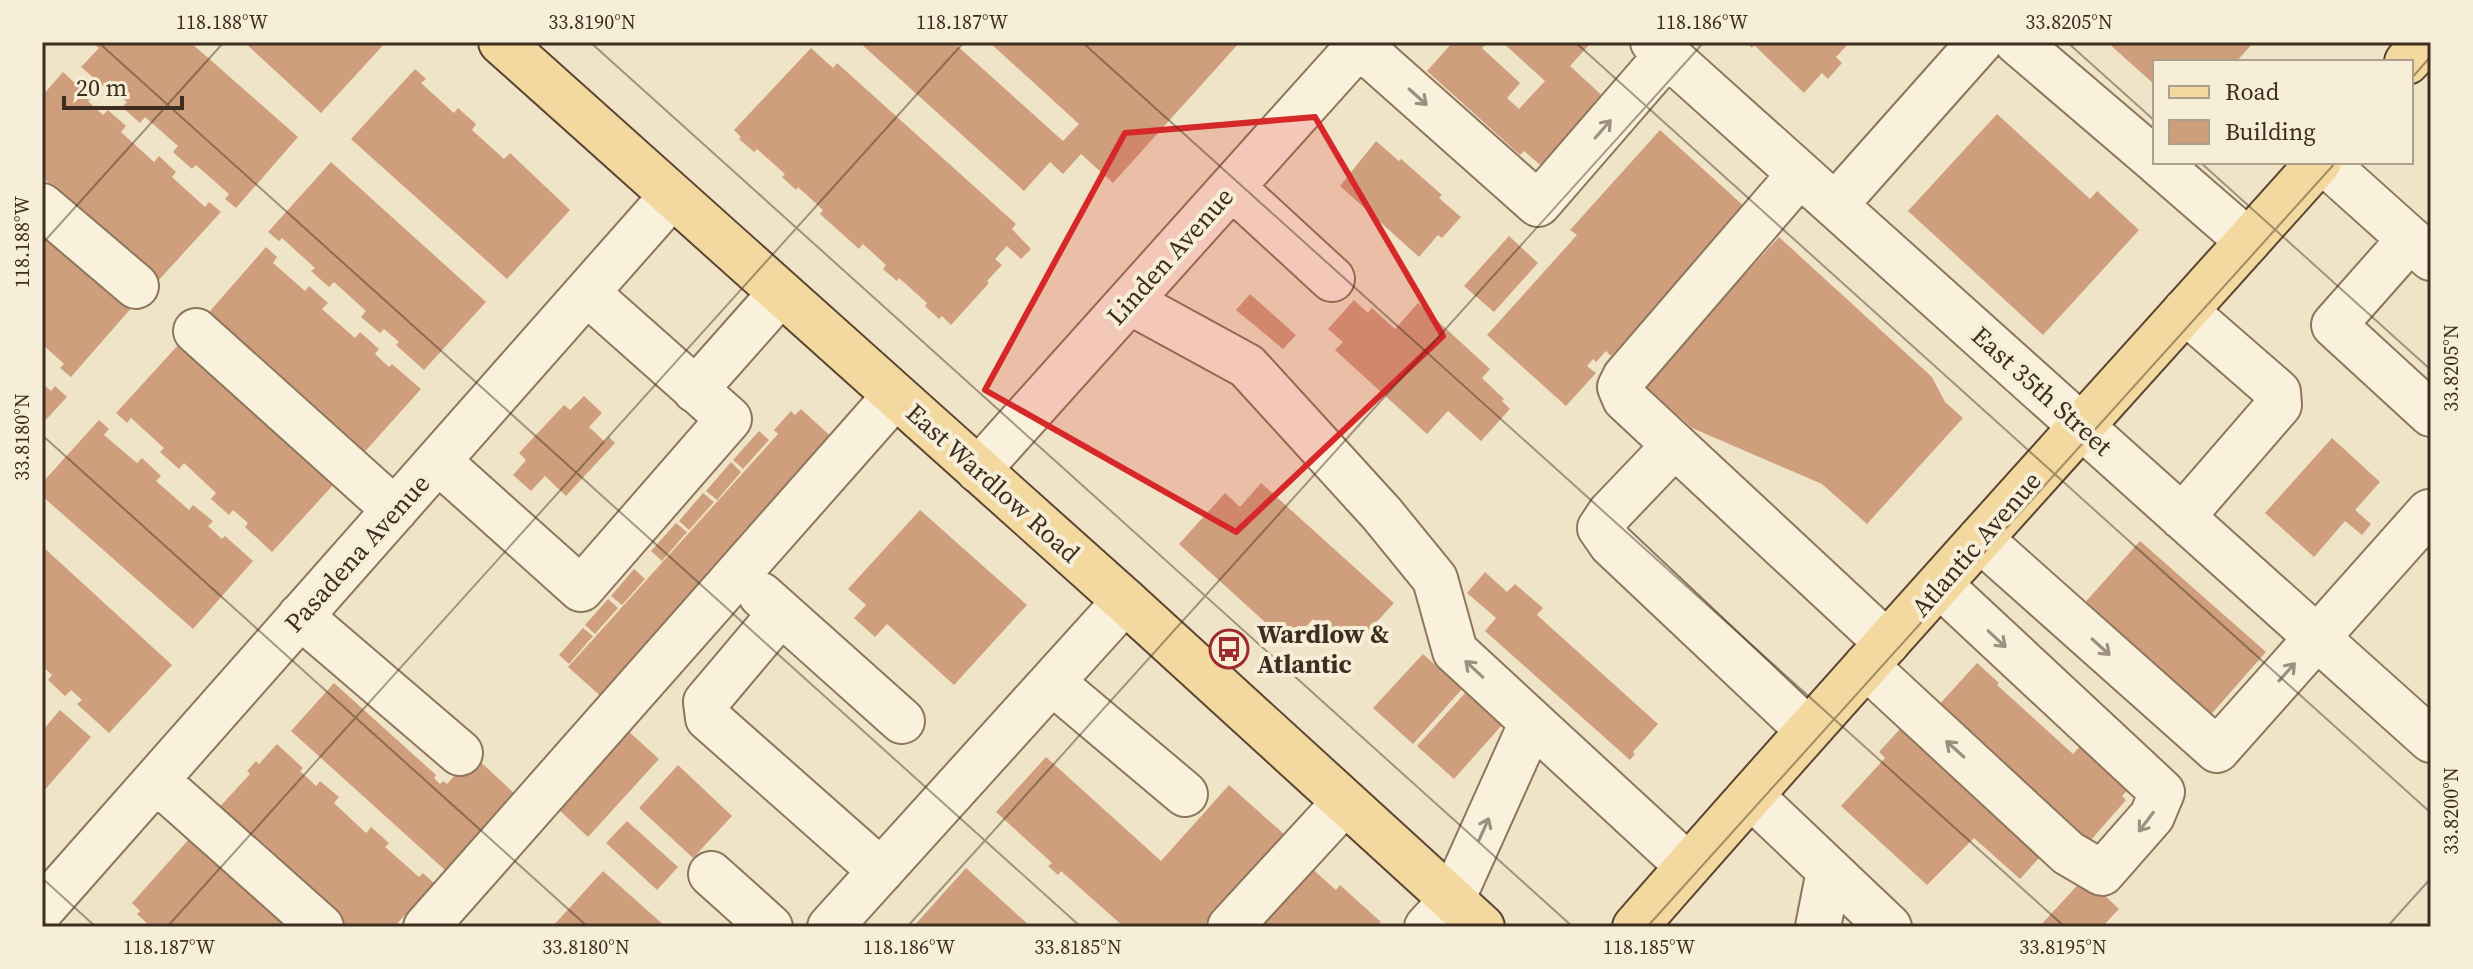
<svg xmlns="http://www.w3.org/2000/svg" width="2473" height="969" viewBox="0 0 2473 969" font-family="'Source Serif 4',serif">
  <rect width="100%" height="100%" fill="#f0e4c8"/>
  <path fill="#cf9f7d" d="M100,42h90l108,95 -62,71 -11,-9 4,-5 -33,-29 -4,4 -19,-17 5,-6 -33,-29 -5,6 -18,-16 5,-5 -16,-13 -2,2 -28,-24 18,-19 -3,-2z
    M244,42h142l-65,71z
    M859,42h94l110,99 16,-17 -90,-82h251l-127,141 -32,-29 -18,20 -13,-12 -26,29z
    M1453,42h35l-6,6 38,35 -13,15 12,11 26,-28 -43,-39h85l3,2 -20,22 37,34 -62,69 -21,-18 -4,4 -93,-84z
    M1745,42h105l-14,15 6,6 -14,16 -6,-6 -18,20 -50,-48 -2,3z
    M2107,42h147l-18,20h-81v23z
    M811,48l22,20 4,-5 179,161 -4,5 19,20 -10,10 -14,-13 -12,13 7,6 -15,16 2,2 -38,42 -9,-9 -3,3 -14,-13 2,-3 -28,-25 -2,3 -14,-12 3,-4 -23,-21 -4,5 -39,-35 3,-4 -25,-23 -2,3 -14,-13 3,-3 -28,-25 -3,3 -15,-13 2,-2 -7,-7z
    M415,69l11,10 -5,4 33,30 4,-5 18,16 -4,6 32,29 6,-6 60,57 -63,69 -156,-140z
    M63,72l28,26 -3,3 15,14 5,-5 18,16 -5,6 33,30 5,-6 17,16 -4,5 33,30 4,-5 12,10 -64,70 -115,-105v-81z
    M1997,114l93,85 7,-8 42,39 -96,105 -135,-124z
    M1660,130l86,78 -135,148 -5,-5 -10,11 -3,-3 -6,7 9,7 -30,33 -79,-71 90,-100 -7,-5z
    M1376,141l23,20 2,-2 41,36 -3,3 22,19 -19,21 -4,-3 -19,22 -79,-71z
    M331,162l155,140 -62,68 -28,-25 3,-3 -15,-13 -4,4 -19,-16 5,-6 -32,-29 -5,5 -18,-16 4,-3 -33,-30 -3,3 -11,-9z
    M42,225l91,81 -62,71 -11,-9 4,-4 -22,-20z
    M1509,236l29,27 -44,49 -30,-26z
    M1779,237l153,140 13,25 18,16 -96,106 -45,-40 -130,-56 -48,-43z
    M266,247l11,10 -4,6 32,28 4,-5 19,17 -6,6 33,29 5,-6 19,17 -4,5 14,13 3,-3 29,25 -61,68 -157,-138z
    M1250,294l46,41 -13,14 -47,-39z
    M1354,300l14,13 4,-5 23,21 23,-26 72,66 -8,9 22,21 -2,2 8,8 -29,32 -33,-30 -21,23 -92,-84 8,-8 -15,-13z
    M180,343l154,141 -62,68 -27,-25 3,-4 -15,-13 -4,5 -18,-16 5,-6 -32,-30 -5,6 -19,-17 4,-4 -33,-30 -4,5 -11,-10z
    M42,383l9,8 4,-5 12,11 -25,27z
    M584,396l18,17 -13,14 16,15 4,-5 6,6 -49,53 -21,-20 -14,15 -18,-16 13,-15 -7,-7 45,-48 6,5z
    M801,409l35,32 -232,258 -36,-32 210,-233 -4,-4 17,-19 4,4z
    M99,420l10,9 -5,6 33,28 5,-5 19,18 -5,5 33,29 4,-5 20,16 -5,5 14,13 3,-3 28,25 -60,68 -151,-133v-13z
    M759,431l10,9 -26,29 -10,-9z
    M2332,438l48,44 -25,28 16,14 -9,11 -17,-14 -31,36 -49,-44z
    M731,462l10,10 -24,28 -11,-9z
    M1261,483l133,120 -33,36 -25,-1 -23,-19 -23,26 -111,-101 46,-51 15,14z
    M703,493l11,9 -25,28 -10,-9z
    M920,510l107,95 -73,80 -67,-61 -12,13 -21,-19 12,-13 -18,-16z
    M676,523l11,9 -25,29 -11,-10z
    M2140,541l126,111 -59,67 -126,-112z
    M42,546l130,119 -63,68 -32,-29 5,-4 -11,-10 -6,6 -17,-16 4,-5 -10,-9z
    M634,569l11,10 -23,26 -11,-9z
    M1485,572l22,20 8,-8 28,24 -6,7 121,109 -25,28 2,2 -5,6 -145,-129 11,-13 -29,-25z
    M608,599l10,9 -23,26 -10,-9z
    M583,628l10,8 -24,28 -10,-9z
    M1423,654l39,35 -49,55 -40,-36z
    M1977,663l22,20 -2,2 76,69 16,-18 48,44 -15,16 4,4 -43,49 -156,-131z
    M334,683l102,92 -2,3 6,6 3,-3 4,3 26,-29 42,39 -69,77 -155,-140z
    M1466,692l36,33 -48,54 -37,-33z
    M60,710l31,27 -49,56v-62z
    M1909,719l140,128 -29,32 -46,-41 -47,47 -86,-79 44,-48 -6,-6z
    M626,729l33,30 -71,78 -32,-30z
    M277,744l26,24 -3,3 16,15 4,-5 19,16 -5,6 32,30 5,-6 18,16 -4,4 34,30 4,-4 11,10 -40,44h-53l-126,-115 35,-38 -3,-3 9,-10 3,3z
    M1046,757l115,104 68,-76 56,50 -83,92h-78l-63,-56 -3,4 -10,-9 4,-3 -56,-51z
    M678,765l54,51 -39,42 -54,-50z
    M627,821l51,46 -21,23 -51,-47z
    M190,838l100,89h-139l-14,-13 3,-3 -8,-8z
    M1309,866l27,24 4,-5 41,37 -5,5h-122z
    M966,868l65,59h-118z
    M603,871l63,56h-114z
    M2085,877l34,32 -17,18h-63z"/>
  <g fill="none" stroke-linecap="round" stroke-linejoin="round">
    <defs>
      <path id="minor" d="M1653,42l778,698
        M2017,42l138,118
        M1359,45l179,159 129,-149
        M2157,162l91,79
        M2324,162l107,96
        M1800,174l-175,203 -5,10 5,12 262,244
        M1232,187l100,92
        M1835,205l145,-163
        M42,206l94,80
        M2410,239l-76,86 97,89
        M1130,302l117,64 135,148 53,65 20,72 233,215
        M196,331l199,179
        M695,390l85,-96
        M1674,446l-64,67 -10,15 11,16 196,185
        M438,461l143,128 148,-170 -142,-126
        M978,470l384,-428
        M2182,517l97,-112 -1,-13 -93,-81
        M1980,539l237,211 212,-238
        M761,595l141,126
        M781,613l-75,89 2,16 173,153
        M300,616l160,137
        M1866,666l202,187 34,20 50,-57 10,-24 -222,-207
        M1052,682l133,112
        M156,780l165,147
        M1751,796l138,131
        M711,874l59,53
        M42,909l629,-712
        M426,927l469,-531
        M830,927l295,-326
        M1230,927l114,-124
        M1427,927l25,-27 80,-178
        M1818,927l11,-56"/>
      <path id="major" d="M501,42l624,559 357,326
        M2407,62l18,-20
        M1635,927c225,-258 456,-510 684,-765"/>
    </defs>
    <use href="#minor" stroke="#8d765c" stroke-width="48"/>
    <use href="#major" stroke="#5b4430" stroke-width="48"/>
    <use href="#minor" stroke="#faf1dc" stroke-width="44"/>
    <use href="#major" stroke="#f3d9a0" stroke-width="44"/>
  </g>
  <defs><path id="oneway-shaft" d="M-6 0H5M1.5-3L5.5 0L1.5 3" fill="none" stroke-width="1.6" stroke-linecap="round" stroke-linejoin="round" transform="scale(2)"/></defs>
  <g stroke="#9c907e">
    <use href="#oneway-shaft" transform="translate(1418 97) rotate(42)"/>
    <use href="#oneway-shaft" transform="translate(1603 129) rotate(-49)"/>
    <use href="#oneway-shaft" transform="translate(1997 639) rotate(43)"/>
    <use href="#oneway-shaft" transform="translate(2101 647) rotate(42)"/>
    <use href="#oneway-shaft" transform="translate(1474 669) rotate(-137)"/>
    <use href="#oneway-shaft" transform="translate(2287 672) rotate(-48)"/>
    <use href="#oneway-shaft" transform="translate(1955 749) rotate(-138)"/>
    <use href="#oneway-shaft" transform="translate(2146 822) rotate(127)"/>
    <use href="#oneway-shaft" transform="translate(1484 829) rotate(-66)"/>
  </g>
  <path fill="#d62828" fill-opacity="0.2" stroke="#d62828" stroke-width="6" stroke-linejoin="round" d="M1315,117l128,219 -207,196 -251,-142 140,-257z"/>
  <path fill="none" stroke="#3d2e20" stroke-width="2" stroke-opacity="0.45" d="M98,42l983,885M590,42l983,885M1082,42l983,885M1575,42l856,771M2067,42l88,79M2411,79l20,-23M2200,162l231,208M42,244l182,-202M42,435l546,492M42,878l54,49M167,927l797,-885M907,927l797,-885M1647,927l689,-765M2387,927l44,-49"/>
  <defs>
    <symbol id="bus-ring" viewBox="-11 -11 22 22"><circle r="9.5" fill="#f7eed8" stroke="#9e2a2b" stroke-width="1.5"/><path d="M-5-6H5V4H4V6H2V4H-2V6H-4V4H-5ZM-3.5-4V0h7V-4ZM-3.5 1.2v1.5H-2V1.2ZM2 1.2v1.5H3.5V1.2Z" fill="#9e2a2b"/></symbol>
  </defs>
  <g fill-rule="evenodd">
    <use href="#bus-ring" x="1207" y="627" width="44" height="44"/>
  </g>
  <g text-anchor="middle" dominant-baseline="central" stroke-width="8" stroke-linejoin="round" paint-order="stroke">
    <g font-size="26" fill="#3d2e20" stroke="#f7eed8">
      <text transform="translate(1170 256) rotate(-48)">Linden Avenue</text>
      <text transform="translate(2042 391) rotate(42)">East 35th Street</text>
      <text transform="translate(993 483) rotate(42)">East Wardlow Road</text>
      <text transform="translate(1976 544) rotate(-49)">Atlantic Avenue</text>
      <text transform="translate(357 553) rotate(-48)">Pasadena Avenue</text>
    </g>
    <g font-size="26" font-weight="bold" fill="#3d2e20" stroke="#f7eed8" text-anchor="start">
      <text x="1257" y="634">Wardlow &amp;<tspan x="1257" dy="30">Atlantic</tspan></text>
    </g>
  </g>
  <rect width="2473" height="969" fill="none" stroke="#f7eed8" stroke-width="88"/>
  <rect x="2153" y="60" width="260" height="104" fill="#f7eed8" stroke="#ada18e" stroke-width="2"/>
  <rect x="2169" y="86" width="40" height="12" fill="#f3d9a0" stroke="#ada18e" stroke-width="2"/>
  <text x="2225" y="100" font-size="24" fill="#3d2e20">Road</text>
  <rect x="2169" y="120" width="40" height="24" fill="#cf9f7d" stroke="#ada18e" stroke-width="2"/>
  <text x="2225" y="140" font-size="24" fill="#3d2e20">Building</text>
  <path d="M64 96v12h118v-12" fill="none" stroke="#3d2e20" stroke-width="4"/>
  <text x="76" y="96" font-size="24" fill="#3d2e20" stroke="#f7eed8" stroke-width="6" paint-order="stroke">20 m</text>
  <rect x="44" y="44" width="2385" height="881" fill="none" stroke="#3d2e20" stroke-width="3"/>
  <g font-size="20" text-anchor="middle" fill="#3d2e20">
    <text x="222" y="29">118.188°W</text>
    <text x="592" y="29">33.8190°N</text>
    <text x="962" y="29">118.187°W</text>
    <text x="1702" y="29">118.186°W</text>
    <text x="2069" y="29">33.8205°N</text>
    <text transform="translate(22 242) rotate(-90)" y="7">118.188°W</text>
    <text transform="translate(2451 368) rotate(-90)" y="7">33.8205°N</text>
    <text transform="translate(22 437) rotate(-90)" y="7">33.8180°N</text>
    <text transform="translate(2451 811) rotate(-90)" y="7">33.8200°N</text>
    <text x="169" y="954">118.187°W</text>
    <text x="586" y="954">33.8180°N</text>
    <text x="909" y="954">118.186°W</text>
    <text x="1078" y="954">33.8185°N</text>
    <text x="1649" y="954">118.185°W</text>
    <text x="2063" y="954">33.8195°N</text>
  </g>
</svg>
